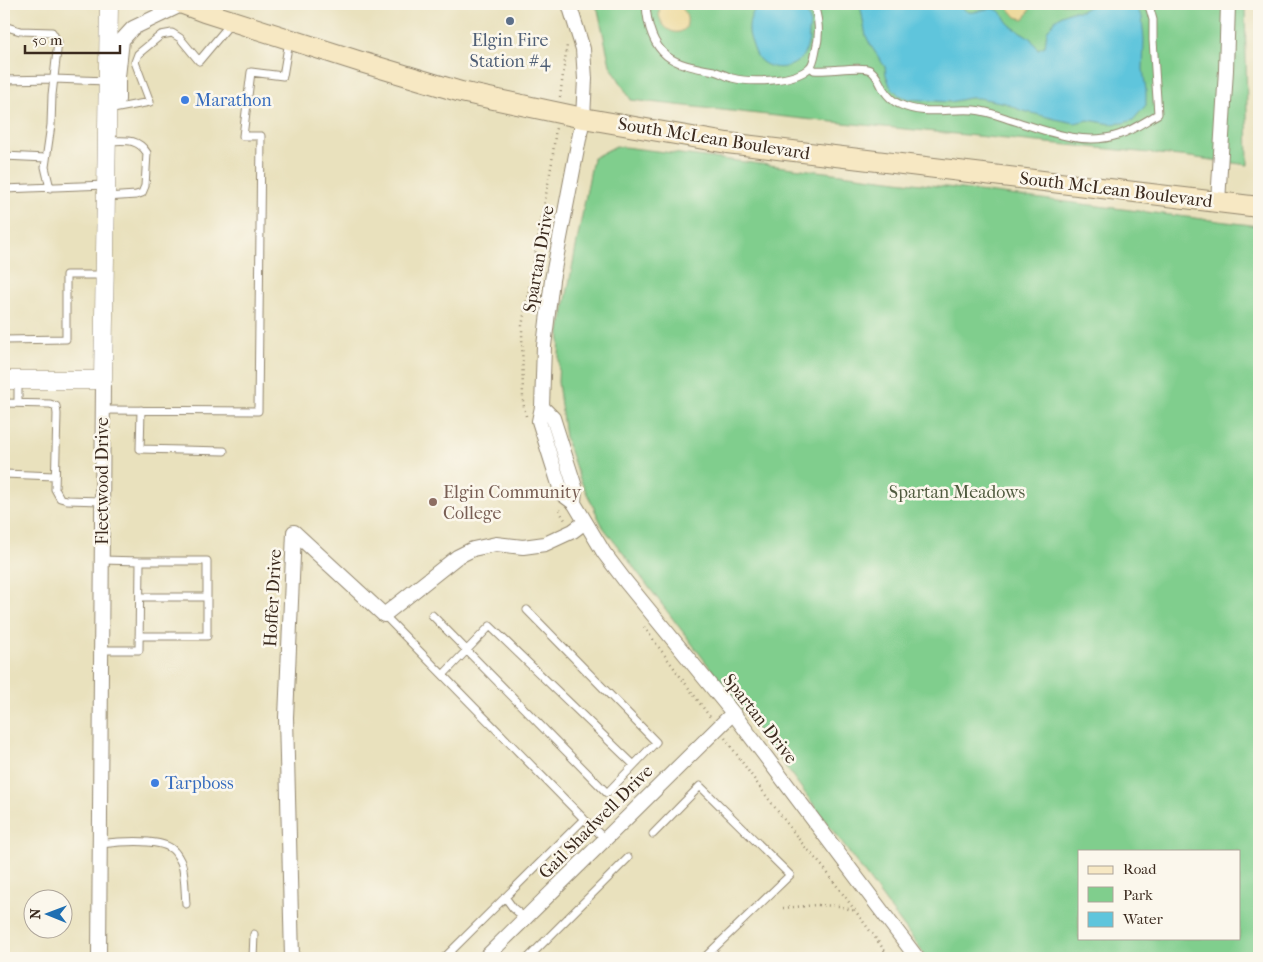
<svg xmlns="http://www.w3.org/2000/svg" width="1263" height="962" viewBox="0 0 1263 962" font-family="'IM FELL French Canon',serif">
  <rect width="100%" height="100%" fill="#fbf7ec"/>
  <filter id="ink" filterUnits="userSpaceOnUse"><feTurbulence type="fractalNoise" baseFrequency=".02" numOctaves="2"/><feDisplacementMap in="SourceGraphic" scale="10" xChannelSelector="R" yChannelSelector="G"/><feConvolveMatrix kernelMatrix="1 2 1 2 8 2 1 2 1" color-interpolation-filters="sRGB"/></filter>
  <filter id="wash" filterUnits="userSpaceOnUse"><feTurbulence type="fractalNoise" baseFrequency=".0096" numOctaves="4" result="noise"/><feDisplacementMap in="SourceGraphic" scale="20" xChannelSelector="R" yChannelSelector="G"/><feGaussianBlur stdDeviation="1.12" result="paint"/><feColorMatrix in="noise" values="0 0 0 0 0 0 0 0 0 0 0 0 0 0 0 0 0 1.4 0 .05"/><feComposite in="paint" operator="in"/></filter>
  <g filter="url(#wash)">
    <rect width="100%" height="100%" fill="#e9e1bd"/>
    <path fill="#80ce8d" stroke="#5e7c56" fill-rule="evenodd" d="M594,4h651l3,161 -58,-8 -377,-37 -182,-20 -21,-35 -12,-55z
      M616,146l643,80v732h-332l-139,-188 -185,-243 -24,-50 -14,-40 -7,-55 2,-51 33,-173zM1079,851h160v87h-160z"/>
    <path fill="#eeda9e" stroke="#94825e" d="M663,4h16c7,9 10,13 7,24 -1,1 -5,4 -7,4 -11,2 -21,-11 -20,-21 1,-3 2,-5 4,-7z
      M1005,4h26v2l-5,11 -3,2 -7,-2z"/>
    <path fill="#5fc5dc" stroke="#4d787d" d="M759,4h43c2,6 6,11 8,17 0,3 -1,8 -1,12 0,9 -2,18 -8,25 -10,12 -30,13 -41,2 -4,-4 -6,-11 -8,-17 -6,-14 -3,-28 7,-39z
      M860,4h101c6,17 22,2 34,5 7,2 9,9 13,14 6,7 17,10 23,16 2,3 5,7 7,10l7,-3 2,-15 8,-11 7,-5 9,-4h10l12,-7h41l8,13 2,23 -1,29 3,22v14l-13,15 -10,3 -12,1 -23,-4 -13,3 -20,-4 -35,-9 -15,-7 -26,-5h-10l-19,4 -41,-3 -10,-4 -9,-9 -4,-11 -1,-8 -14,-21 -5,-10z"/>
  </g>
  <g filter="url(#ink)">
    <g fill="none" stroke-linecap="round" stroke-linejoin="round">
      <defs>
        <path id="service" d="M646,4c1,19 5,39 21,52 13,10 32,12 47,15 7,2 12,5 18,7 19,5 64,4 78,-11 4,-4 5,-13 6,-18 4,-14 3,-32 -3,-45
          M4,26l16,5 32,1 6,10 -6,53 -1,30 -6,42 5,21
          M811,66l3,4c13,2 47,-5 56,0 7,4 9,12 13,19 4,6 9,12 16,15 24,12 50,4 75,6 15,1 30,8 44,12 31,10 67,24 100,13 14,-4 27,-14 40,-21l-5,-74v-20l-3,-11 -4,-5
          M4,80l50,-1 53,2
          M113,109l37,-7 -15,-40 3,-8 23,-19 11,-2 8,5 19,23 32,-38
          M4,156l42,2
          M4,189l102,-4
          M106,197l30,-2 6,-2 3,-7 2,-33c-10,-16 -24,-12 -40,-12
          M4,340l62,-1v-64h38
          M4,403l46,1 6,2 1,8 -2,75 5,9 7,2 35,1
          M18,403v-23
          M103,410l155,1 3,-275h-18l8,-64 32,4 6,-35
          M141,410l-1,39 84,2
          M4,474l51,2
          M140,597h67
          M527,610l129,132 -22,23
          M384,615l200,204
          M432,615l175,178 27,-28 -144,-139 -47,49
          M139,636h68v-75h-67
          M101,650h38l1,-89 -38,-1
          M653,834l47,-48 90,89 -86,83
          M100,844c17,-2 58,-6 72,5 4,3 9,12 10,16 3,9 3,28 4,39
          M505,897l8,11 12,10
          M253,958l1,-24
          M444,958l140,-139 21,20
          M528,958l100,-100"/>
        <path id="minor" d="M569,4l14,45 2,30 -2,39 -22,115 -9,47 -8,66 -2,61 -3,14 23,73 12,9 30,50 22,29 107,131 184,245
          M107,110l11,-10v-23l4,-37 11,-12 50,-24
          M1218,202l8,-132 2,-66
          M542,407l11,11 22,69 -1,16
          M99,958l4,-578
          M292,958l-6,-241 8,-185 90,83 73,-58 16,-8 23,-5 27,3 22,-3 28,-13 12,-9
          M485,958l248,-245"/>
        <path id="tertiary" d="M4,380h99l6,-376"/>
        <path id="secondary" d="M183,4l21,8 157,50 100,30 122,26 144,25 532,64"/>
      </defs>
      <use href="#service" stroke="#92866e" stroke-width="9"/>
      <use href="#minor" stroke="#92866e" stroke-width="16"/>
      <use href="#tertiary" stroke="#92866e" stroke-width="19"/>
      <use href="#secondary" stroke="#92866e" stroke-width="22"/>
      <path stroke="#92866e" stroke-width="2.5" stroke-dasharray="1 4" stroke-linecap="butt" d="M560,97l7,-52
        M526,416l-3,-14 -1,-76 30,-164 4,-35
        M559,510l6,10
        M644,627l66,90
        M725,738l39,55 37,49 22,25 67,91
        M783,908l34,-3 22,1 16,5"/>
      <use href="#service" stroke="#fff" stroke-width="7"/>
      <use href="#minor" stroke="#fff" stroke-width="14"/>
      <use href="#tertiary" stroke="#fff" stroke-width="18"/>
      <use href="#secondary" stroke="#f7e8c3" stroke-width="20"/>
    </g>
  </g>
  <circle fill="#5c6f8a" stroke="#fbf7ec" stroke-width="2" cx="510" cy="21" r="5"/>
  <g fill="#3f7fe0" stroke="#fbf7ec" stroke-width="2">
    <circle cx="185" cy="100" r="5"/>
    <circle cx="155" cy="783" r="5"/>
  </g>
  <circle fill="#8d6e63" stroke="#fbf7ec" stroke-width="2" cx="433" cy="502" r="5"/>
  <g text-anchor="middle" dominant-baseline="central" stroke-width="5" stroke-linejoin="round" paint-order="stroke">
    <g font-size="18" fill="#4e5e75" stroke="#fbf7ec">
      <text x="510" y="40">Elgin Fire<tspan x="510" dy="21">Station #4</tspan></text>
    </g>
    <g font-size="18" fill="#366cbe" stroke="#fbf7ec" text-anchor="start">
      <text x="195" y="100">Marathon</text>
      <text x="165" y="783">Tarpboss</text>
    </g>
    <g font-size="18" fill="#3b2a1e" stroke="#fbf7ec">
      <text transform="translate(714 139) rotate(9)">South McLean Boulevard</text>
      <text transform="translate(1116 190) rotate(7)">South McLean Boulevard</text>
      <text transform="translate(539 259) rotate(-80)">Spartan Drive</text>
      <text transform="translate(102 481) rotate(-90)">Fleetwood Drive</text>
      <text transform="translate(273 598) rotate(-87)">Hoffer Drive</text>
      <text transform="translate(760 719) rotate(52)">Spartan Drive</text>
      <text transform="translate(596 822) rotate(-45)">Gail Shadwell Drive</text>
    </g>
    <g font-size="18" fill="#785e54" stroke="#fbf7ec" text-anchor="start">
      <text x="443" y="492">Elgin Community<tspan x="443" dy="21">College</tspan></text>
    </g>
    <g font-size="18" fill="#505b3f" stroke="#fbf7ec">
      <text x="957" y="492">Spartan Meadows</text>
    </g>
  </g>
  <rect width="1263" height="962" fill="none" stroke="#fbf7ec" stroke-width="20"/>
  <rect x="1078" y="850" width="162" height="90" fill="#fbf7ec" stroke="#aea59a"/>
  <rect x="1088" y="866" width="25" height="8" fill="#f7e8c3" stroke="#aea59a"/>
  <text x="1123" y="874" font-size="15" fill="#3b2a1e">Road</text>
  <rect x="1088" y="887" width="25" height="15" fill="#80ce8d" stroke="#aea59a"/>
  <text x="1123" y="900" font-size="15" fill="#3b2a1e">Park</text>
  <rect x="1088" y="912" width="25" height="15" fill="#5fc5dc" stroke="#aea59a"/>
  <text x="1123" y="924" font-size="15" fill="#3b2a1e">Water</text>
  <g transform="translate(48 914) rotate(271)"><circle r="24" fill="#fbf7ec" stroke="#aea59a"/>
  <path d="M0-4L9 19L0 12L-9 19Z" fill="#1f6fb2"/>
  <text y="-8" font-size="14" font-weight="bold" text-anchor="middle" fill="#3b2a1e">N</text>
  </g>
  <path d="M25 45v8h95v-8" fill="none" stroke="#3b2a1e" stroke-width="2.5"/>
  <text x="32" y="45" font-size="15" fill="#3b2a1e" stroke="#fbf7ec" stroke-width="4" paint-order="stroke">50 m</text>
</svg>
